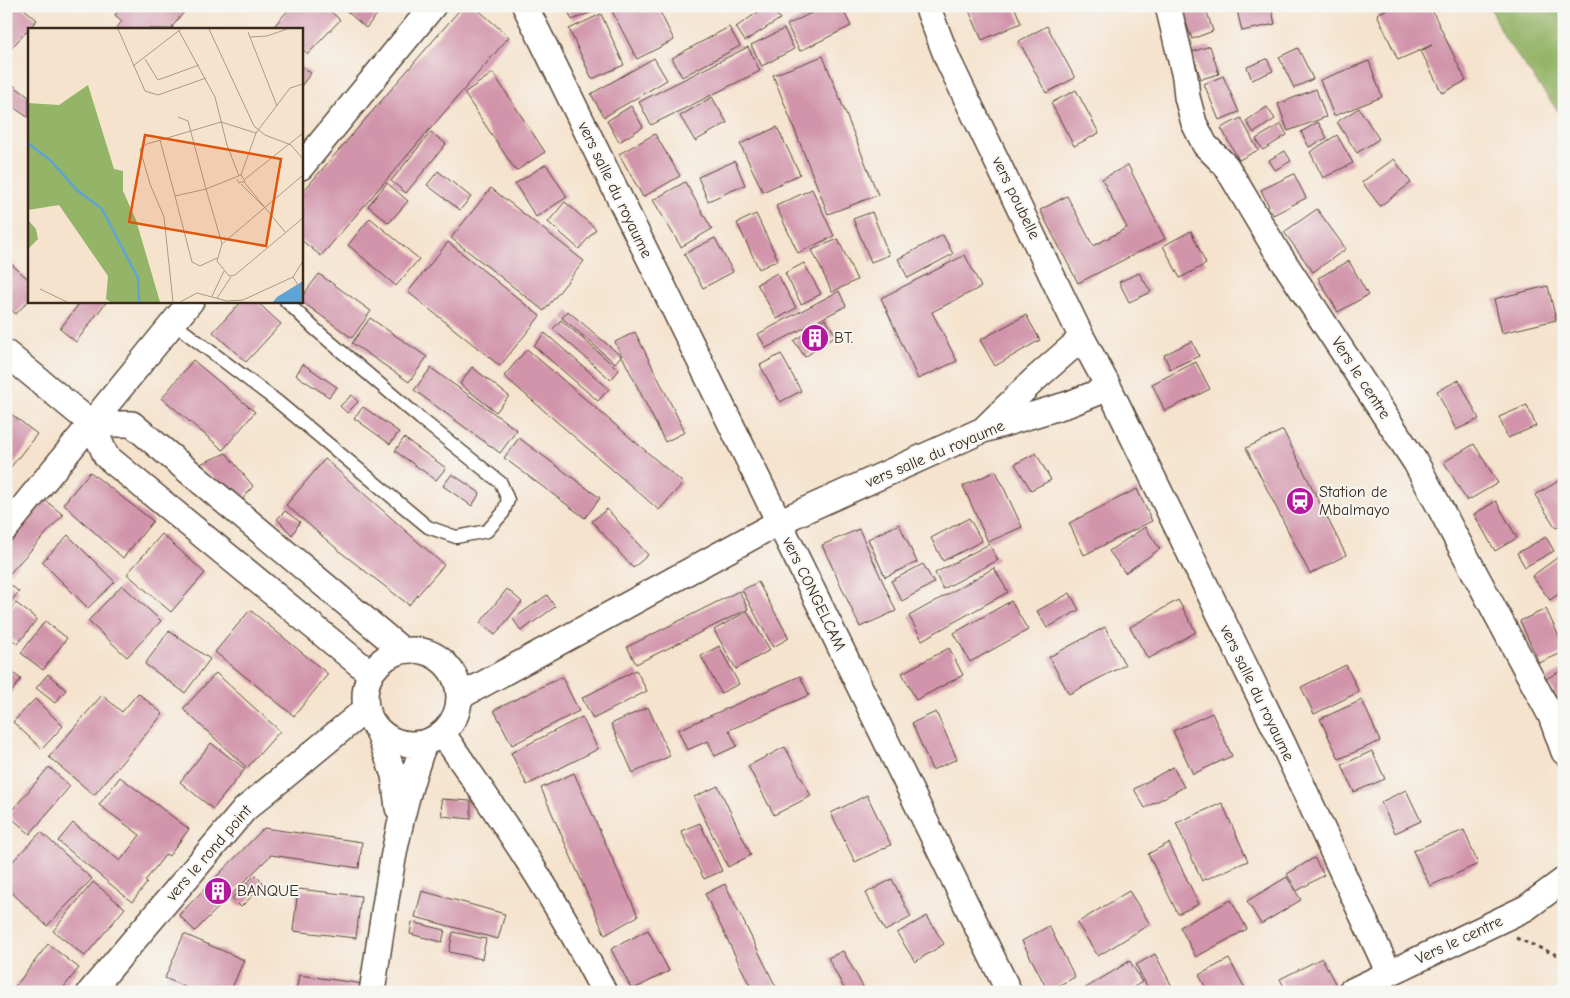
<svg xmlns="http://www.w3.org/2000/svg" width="1570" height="998" viewBox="0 0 1570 998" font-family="'Comic Neue',sans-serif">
  <rect width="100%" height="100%" fill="#f6f6f2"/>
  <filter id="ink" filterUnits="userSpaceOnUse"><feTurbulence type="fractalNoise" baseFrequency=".02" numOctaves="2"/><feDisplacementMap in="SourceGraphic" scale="10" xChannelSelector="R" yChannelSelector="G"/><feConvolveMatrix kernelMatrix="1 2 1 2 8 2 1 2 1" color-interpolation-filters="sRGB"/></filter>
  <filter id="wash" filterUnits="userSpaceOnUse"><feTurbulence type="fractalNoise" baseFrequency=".0096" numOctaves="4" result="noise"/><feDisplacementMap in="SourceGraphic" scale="20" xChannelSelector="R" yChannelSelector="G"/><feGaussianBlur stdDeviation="1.12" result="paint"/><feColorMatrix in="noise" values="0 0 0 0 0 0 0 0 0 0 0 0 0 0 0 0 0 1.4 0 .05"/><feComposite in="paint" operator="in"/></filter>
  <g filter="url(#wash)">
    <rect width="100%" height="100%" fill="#f5e3ce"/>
    <path fill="#94b468" stroke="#686f43" d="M1490,6h74v113l-59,-80z"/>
    <g id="blocks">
      <path fill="#d194aa" d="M12,6h9l16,14 -31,34v-41z
        M122,6h55l7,6 -12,15 2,2h-58l6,-8 -7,-6z
        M292,6h33l15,14 -32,34 -7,-6v-19h-21l-5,-4z
        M341,6h30l8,6 -13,16z
        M463,6h11l35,31 -188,219 -20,-16v-46z
        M566,6h40l-34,14z
        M621,6h36l17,34 -37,19 -25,-48z
        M767,6h5l8,13 -35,22 -9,-14z
        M825,6h16l10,20 -51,25 -13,-26z
        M967,6h47l7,17 -39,17z
        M1180,6h25l8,25 -21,8z
        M1254,6h17l4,18 -33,7 -5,-21z
        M1395,6h35l36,75 -24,12 -21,-42 11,-6 -34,15 -21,-46z
        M601,14l23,51 -32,14 -23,-50z
        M1047,26l28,52 -29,15 -27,-52z
        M729,27l11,19 -58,31 -10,-19z
        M784,29l10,20 -32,17 -11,-21z
        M1210,46l9,28 -18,5 -9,-27z
        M748,47l12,24 -109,54 -12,-23z
        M1298,48l15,31 -19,9 -15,-31z
        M823,56l55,139 -50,19 -55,-139z
        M654,58l13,22 -63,37 -13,-23z
        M1267,59l6,12 -21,9 -5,-13z
        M1369,61l13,36 -48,19 -14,-36z
        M301,66l10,7 -10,13z
        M493,73l52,79 -29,19 -52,-78z
        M1223,76l16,36 -20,8 -15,-36z
        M6,80l23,17v21l-23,-16z
        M1316,89l10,28 -38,14 -10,-27z
        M1076,90l23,43 -25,13 -23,-43z
        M712,97l15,26 -32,18 -15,-25z
        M631,106l12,21 -24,15 -12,-21z
        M1267,107l8,12 -21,14 -8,-12z
        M1359,108l20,31 -22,14 -20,-31z
        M1241,118l17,32 -19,10 -18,-32z
        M1318,122l9,16 -18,9 -8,-15z
        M1281,124l6,11 -24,15 -7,-11z
        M777,127l23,47 -37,18 -23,-48z
        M431,132l15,12 -40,49 -15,-12z
        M655,134l25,42 -37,21 -24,-43z
        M1337,135l16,28 -30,15 -13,-26z
        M1285,151l6,10 -16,9 -6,-10z
        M1394,159l17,24 -31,23 -18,-24z
        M735,161l10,24 -37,16 -10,-24z
        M546,164l21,33 -31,20 -21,-33z
        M1128,165l37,74 -87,44 -38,-73 27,-14 26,50 34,-18 -25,-49z
        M438,171l33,26 -11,13 -33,-25z
        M1294,174l12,24 -33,17 -12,-25z
        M685,182l27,47 -31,18 -28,-47z
        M387,183l21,18 -19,22 -21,-17z
        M491,188l93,73 -40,50 -93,-73z
        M812,189l22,47 -36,17 -22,-47z
        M565,202l31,27 -17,20 -31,-27z
        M1317,209l29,40 -33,23 -29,-40z
        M872,212l17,43 -18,7 -18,-43z
        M756,214l22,46 -19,9 -22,-46z
        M370,218l49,41 -23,27 -48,-41z
        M1191,231l15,33 -26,14 -17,-32z
        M943,235l10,19 -45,24 -10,-19z
        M715,238l18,34 -30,16 -19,-34z
        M838,239l19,41 -25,12 -20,-42z
        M448,242l92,74 -40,50 -92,-74z
        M965,255l16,32 -49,25 25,49 -39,18 -37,-81z
        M6,259l23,21v20l-13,14 -10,-8z
        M1349,261l19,34 -30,17 -20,-34z
        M804,263l17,31 -20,10 -16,-31z
        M777,273l19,35 -19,11 -20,-35z
        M1139,273l12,19 -22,10 -10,-20z
        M319,274l52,37 -19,27 -51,-37v-3z
        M1548,286l8,34 -54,13 -8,-34z
        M839,291l7,15 -80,42 -8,-14z
        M81,301h26l-31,41 -16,-13z
        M242,301h14l25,23 -35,38 -33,-30z
        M568,311l53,45 -6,7 -53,-45z
        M1026,315l14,25 -45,26 -15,-26z
        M370,318l57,39 -18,25 -57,-39z
        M825,319l11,16 -31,22 -11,-16z
        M561,320l58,50 -8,10 -58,-51z
        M635,332l50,100 -20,10 -50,-100z
        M545,333l64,56 -11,12 -64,-55z
        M1192,341l7,15 -29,13 -6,-14z
        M527,349l156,134 -24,27 -155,-134z
        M781,354l20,37 -21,11 -20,-37z
        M193,360l62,52 -32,38 -61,-52z
        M1196,362l14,27 -45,22 -13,-27z
        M303,364l34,23 -8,10 -33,-22z
        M472,367l37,29 -13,16 -36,-28z
        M431,368l86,62 -17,23 -86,-63z
        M1459,380l20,39 -23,11 -19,-39z
        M352,395l6,7 -11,11 -7,-7z
        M1527,405l9,21 -28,12 -9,-21z
        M363,407l36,25 -9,12 -36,-26z
        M6,410l31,24 -31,39z
        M1283,430l63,125 -36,19 -64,-126z
        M404,438l42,30 -10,12 -41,-29z
        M519,438l81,60 -15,20 -81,-60z
        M1474,444l24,39 -31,18 -23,-39z
        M226,453l27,33 -11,14 -44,-35z
        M1036,453l15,27 -20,10 -16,-26z
        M325,459l119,106 -35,40 -66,-51 -57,-49z
        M996,471l26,56 -34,15 -25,-56z
        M90,472l63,49 -30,37 -60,-54z
        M452,474l28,19 -8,13 -29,-20z
        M1564,478v45l-8,5 -21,-33z
        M1137,489l15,32 -68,34 -15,-32z
        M45,500l18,15 -53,58 -4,-4v-27z
        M1496,501l21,37 -22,13 -21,-37z
        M607,509l41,46 -15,13 -41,-47z
        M285,511l15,11 -8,13 -15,-16z
        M969,518l13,23 -39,20 -12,-23z
        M899,524l18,38 -32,15 -17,-38z
        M1145,527l15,22 -35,24 -16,-22z
        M859,529l37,82 -36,16 -38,-82z
        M162,534l43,39 -34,39 -44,-38z
        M68,535l47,47 -27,26 -46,-46z
        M1546,537l8,14 -29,16 -8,-14z
        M989,544l9,16 -55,29 -8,-16z
        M1561,555l3,3v32l-14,10 -18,-24z
        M923,564l11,19 -32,18 -11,-20z
        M994,568l14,24 -86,48 -13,-24z
        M6,581l13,11 -13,14z
        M758,582l31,56 -16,9 -31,-57z
        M122,585l39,36 -34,36 -39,-36z
        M507,589l15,13 -27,33 -15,-12z
        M739,591l9,18 -112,55 -9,-17z
        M1070,593l9,17 -32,18 -10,-17z
        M547,595l8,12 -34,24 -8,-12z
        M1178,600l18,32 -48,27 -18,-32z
        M1011,601l17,29 -58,32 -16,-29z
        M16,603l21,16 -19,25 -12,-9v-20z
        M1546,609l18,38v5l-25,11 -19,-42z
        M250,610l78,64 -34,42 -79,-64z
        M747,611l23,39 -34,19 -22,-39z
        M45,621l22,17 -24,32 -22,-17z
        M1105,627l20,38 -56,29 -20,-37z
        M169,631l41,28 -25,34 -40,-29z
        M719,646l20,38 -18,9 -20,-37z
        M949,648l14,27 -47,25 -14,-27z
        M1346,665l13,27 -45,22 -13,-27z
        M6,668l15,11 -15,20z
        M1564,669v40l-18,-30z
        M636,670l11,21 -54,28 -11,-21z
        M216,673l64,58 -33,37 -64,-59z
        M48,674l18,16 -11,13 -19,-15z
        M800,676l9,19 -80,35 8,16 -22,10 -7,-15 -21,9 -9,-20z
        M562,677l17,34 -67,34 -18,-35z
        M138,693l25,21 -69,81 -45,-38 53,-62 20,17z
        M35,699l28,27 -21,23 -29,-27z
        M1362,700l18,41 -41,18 -19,-40z
        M648,707l22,49 -37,17 -22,-49z
        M936,712l21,47 -25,11 -20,-47z
        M1212,713l20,43 -39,18 -20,-43z
        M582,717l16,32 -71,36 -16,-32z
        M211,743l34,26 -32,40 -33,-27z
        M785,747l26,49 -37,19 -26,-49z
        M1372,751l13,28 -31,13 -12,-27z
        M49,767l21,19 -40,48 -22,-19z
        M1173,767l11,20 -39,21 -11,-19z
        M574,773l64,143 -33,19 -64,-147z
        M120,777l69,52 -20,27 -3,-2 -21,27 2,2 -15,19 -74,-61 15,-18 47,38 20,-26 -41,-30z
        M718,786l33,69 -23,12 -34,-70z
        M1406,790l15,31 -26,12 -14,-31z
        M867,795l24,50 -36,17 -24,-49z
        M441,799l30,2v18l-29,-3z
        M1222,803l26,58 -46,20 -26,-58z
        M700,823l22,48 -18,8 -23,-48z
        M264,828l98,14 -3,26 -88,-13 -76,76 -16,-16z
        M1464,830l14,34 -48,22 -17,-35z
        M41,832l51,47 -45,47 -41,-39v-19z
        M1169,843l30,61 -21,10 -30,-60z
        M1314,858l10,17 -27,16 -10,-17z
        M255,875l9,9 -23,23 -9,-9z
        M1287,877l14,23 -40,24 -14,-23z
        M892,879l19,38 -26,14 -19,-38z
        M93,882l32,26 -40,48 -32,-25z
        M725,884l52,105 -6,3h-18l-48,-98z
        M298,889l63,7 -5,42 -63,-7z
        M422,891l83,23 -7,25 -83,-22z
        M1129,891l21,33 -52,32 -21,-33z
        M1231,900l16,29 -51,28 -16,-30z
        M927,916l17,28 -29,18 -18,-29z
        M412,922l33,8 -3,12 -32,-8z
        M1049,926l26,51 -27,14 -26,-50z
        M648,930l21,41 -37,19 -21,-41z
        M453,932l33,7 -4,20 -33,-7z
        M184,934l60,26 -14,32h-34l-31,-14z
        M48,944l31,24 -19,24h-49z
        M843,951l23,41h-20l-18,-34z
        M1155,954l20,38h-25l-14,-27z
        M1322,958l14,27 -15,7h-34l-7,-13z
        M1229,959l18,33h-39l-9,-17z
        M1130,961l12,21 -16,10h-47z
        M299,975l65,9 -1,8h-67z"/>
    </g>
  </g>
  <g filter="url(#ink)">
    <use href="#blocks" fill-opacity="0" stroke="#574638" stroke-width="1"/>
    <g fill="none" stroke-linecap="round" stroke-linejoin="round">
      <defs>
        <path id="lane" d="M173,323l105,79 150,125 28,10 31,-6 16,-18 5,-13 -7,-17 -80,-64 -106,-90 -29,-28"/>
        <path id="street" d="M525,6l254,516 204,-92 86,-26 40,-16 174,356 106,229
          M927,6l21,54 134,278 27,50
          M1168,6l17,71 2,20 7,26 11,22 21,21 50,84 140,213 135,253 13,36
          M301,167l132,-161
          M6,353l86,71 14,32 264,217
          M92,424h40l270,226
          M985,428l49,-48 48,-42
          M6,528l185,-227
          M365 697a47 47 0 1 1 94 0a47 47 0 1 1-94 0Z
          M461,696l318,-174 230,470
          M378,731l16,44 4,33
          M443,734c58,84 115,167 161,258
          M90,992l155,-183 121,-100
          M372,992c13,-84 22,-169 52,-248
          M1350,992l176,-84 38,-28"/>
      </defs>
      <use href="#lane" stroke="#574638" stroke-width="15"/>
      <use href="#street" stroke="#574638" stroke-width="28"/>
      <path stroke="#574638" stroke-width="3" stroke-dasharray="4 4" stroke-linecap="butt" d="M1516,938l48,20"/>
      <use href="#lane" stroke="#fff" stroke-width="12"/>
      <use href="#street" stroke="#fff" stroke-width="25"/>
    </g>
  </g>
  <defs>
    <symbol id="building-disc" viewBox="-11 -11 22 22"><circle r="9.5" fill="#b5179e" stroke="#f6f6f2"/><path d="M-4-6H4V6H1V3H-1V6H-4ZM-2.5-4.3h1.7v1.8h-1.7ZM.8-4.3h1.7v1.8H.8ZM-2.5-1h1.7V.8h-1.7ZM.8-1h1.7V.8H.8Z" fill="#fff"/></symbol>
    <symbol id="station-disc" viewBox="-11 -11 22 22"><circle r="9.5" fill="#b5179e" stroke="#f6f6f2"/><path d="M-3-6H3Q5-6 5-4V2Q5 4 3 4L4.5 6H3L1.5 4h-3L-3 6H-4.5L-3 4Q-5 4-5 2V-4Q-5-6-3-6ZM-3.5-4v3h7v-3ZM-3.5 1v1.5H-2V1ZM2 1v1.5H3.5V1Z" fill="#fff"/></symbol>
  </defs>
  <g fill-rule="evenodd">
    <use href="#building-disc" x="799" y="322" width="32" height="32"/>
    <use href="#station-disc" x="1284" y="485" width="32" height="32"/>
    <use href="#building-disc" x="202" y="875" width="32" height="32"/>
  </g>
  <g text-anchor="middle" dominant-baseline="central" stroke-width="4" stroke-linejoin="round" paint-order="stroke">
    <g font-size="16" fill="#3b2a1e" stroke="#f6f6f2">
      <text transform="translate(615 190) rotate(64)">vers salle du royaume</text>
      <text transform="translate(1016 198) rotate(64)">vers poubelle</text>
      <text transform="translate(1361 378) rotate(57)">Vers le centre</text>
      <text transform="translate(935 454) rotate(-23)">vers salle du royaume</text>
      <text transform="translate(814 594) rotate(64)">vers CONGELCAM</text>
      <text transform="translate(1257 693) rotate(64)">vers salle du royaume</text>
      <text transform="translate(209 853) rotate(-49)">vers le rond point</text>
      <text transform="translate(1459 940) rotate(-25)">Vers le centre</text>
    </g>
    <g font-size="16" fill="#3b2a1e" stroke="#f6f6f2" text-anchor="start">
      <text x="834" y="338">BT.</text>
      <text x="1319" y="492">Station de<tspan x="1319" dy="18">Mbalmayo</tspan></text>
      <text x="237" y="891">BANQUE</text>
    </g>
  </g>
  <g transform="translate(28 28)">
    <rect width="275" height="275" fill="#f5e3ce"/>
    <path d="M60,57l26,84 9,2v20l13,29 24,82h-50l-4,-3 2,-23 -49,-71 -31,5v-107l31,2zM0,192l8,9 2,10 -10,10z" fill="#94b468"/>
    <path d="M275,253v21h-30l4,-5z" fill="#5ea4d4"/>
    <path fill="none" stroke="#5ea4d4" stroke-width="2.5" d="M0,115l22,17 27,30 25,19 36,69 1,24"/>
    <path fill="none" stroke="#ab9988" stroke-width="1" d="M90,1l27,62 13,4 48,-17M181,1l45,97 11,9 26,10 12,14M151,3l36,66 12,48 12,31M220,4l29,74M222,9l17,-1 20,-7M117,31l13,21 41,-15M105,38l48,-37M150,89l10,4 18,68 35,-14 4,6 -6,2 -2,-4M132,112l15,56 31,-7 16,55M213,147l15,-42 34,-45 13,-4M275,147l-81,69 -5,17 12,15 6,-1 68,-57M217,151l58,-46M216,154l41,50M213,156l24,24M147,168l17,66 8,4 17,-8M275,233l-10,16 10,16M12,261l27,13M184,268l12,-25M189,270l14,-21M145,274l-9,-85 -14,-33 -10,-35 7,-5 74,-22 35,11M152,274l17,-9 30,8 16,-1 50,-23"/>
    <path fill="#df570d" fill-opacity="0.15" stroke="#df570d" stroke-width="2.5" d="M117,107l136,24 -15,87 -137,-24z"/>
    <rect width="275" height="275" fill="none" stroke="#3b2a1e" stroke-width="2.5"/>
  </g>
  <rect width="1570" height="998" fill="none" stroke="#f6f6f2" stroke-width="25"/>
</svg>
